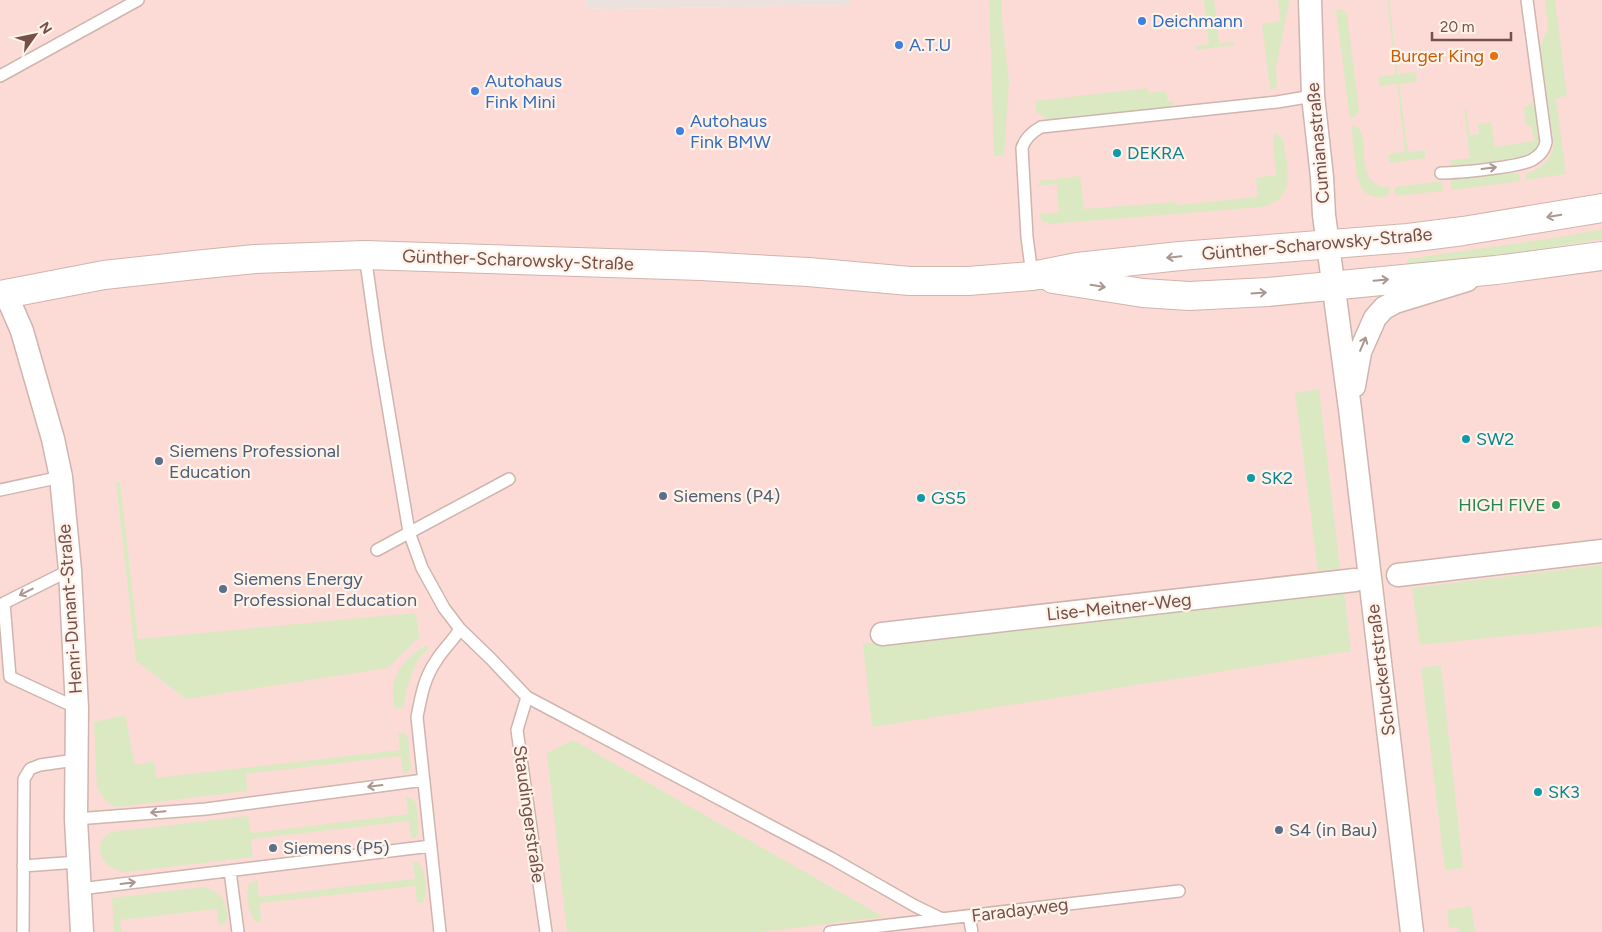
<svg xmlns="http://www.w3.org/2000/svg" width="1602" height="932" viewBox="0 0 1602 932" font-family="Figtree,sans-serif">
  <rect width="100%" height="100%" fill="#fceee3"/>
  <path fill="#fcdbd7" d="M0,0h586l-1,8 23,1 241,-4v-5h753v932h-1602z"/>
  <path fill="#ebe2de" d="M586,0h263v5l-241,4 -23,-1z"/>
  <path fill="#dae9c2" d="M989,0h13v19l7,62 -5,75h-10z
    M1204,0h10l5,43 14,-1 2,3 -39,5 -1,-4 14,-2z
    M1278,0h11v3l-13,64 1,21 -7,1 -8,-65 18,-3z
    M1387,0h2l9,74 18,-2 1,10 -18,2 9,68 17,-2v8l-34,5 -2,-2 -1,-7 17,-3 -8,-67 -17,2 -2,-9 18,-3z
    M1545,0h10l12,96 -11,2 10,76 -40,6 -1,-6c15,-4 26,-14 29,-30l-14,-97 8,-20z
    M1340,9l4,1 3,5 12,96 -4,5 -5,3 -14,-109z
    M1148,88l1,5 17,-2 2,11 5,-1 1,8 -125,10 -13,-7 -1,-11z
    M1531,102h3l5,41c-3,10 -9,12 -18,15l-68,8 -2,-1v-5l19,-2 -6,-48 2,-1 4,26 9,-1 -1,-10 13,-2 4,25 39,-6 -3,-16 -5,1 -2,-20 7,-2z
    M1351,125l7,2c12,16 -1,44 17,56 4,4 10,3 15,5l-2,8c-28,5 -30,-13 -33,-36 -1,-11 -3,-23 -4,-35z
    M1275,133l8,5c3,28 16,60 -21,69l-213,17 -7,-3 -3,-7 20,-2 -2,-28 -20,2 3,-5 40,-5 4,33 91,-7 3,3 80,-8 -2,-19 20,-3 -3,-34z
    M1511,172l8,2 2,7 -69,9 -2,-10z
    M1442,181l1,10 -47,5 -2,-6 1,-3z
    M1602,229v10l-123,21 -72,8v-9l153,-22z
    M1319,389l21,180 -22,2 -23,-178z
    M116,482h4l18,157 276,-26 3,6 2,18 -31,31 -202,31 -50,-38z
    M1602,565v61l-182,19 -8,-57z
    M1344,591l7,60 -479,76 -9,-83z
    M426,645l3,3 -9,9 -8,16 -6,18 -2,14 -3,3 -6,1c-1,-6 -2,-14 -2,-20 1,-20 18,-35 33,-44z
    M1441,665l22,203 -18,3 -24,-203z
    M125,715l10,50 19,-4 2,17 244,-28 -2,-17c6,-1 8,0 10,5l3,30 -4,5 -4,1 -2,-18 -155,18 1,17 -131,16 -9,-5 -10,-13 -3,-67z
    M573,740l311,177 -125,15h-192l-20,-179z
    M406,797h4l6,6 3,30 -4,5h-4l-2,-17 -158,18 2,18 -127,15c-17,-1 -31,-15 -24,-33l9,-7 137,-16 3,17 157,-19z
    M413,862h4c8,5 12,33 5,41h-5l-2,-17 -155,17 1,18 -4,1c-10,-6 -11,-29 -8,-39l8,-3 2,17 136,-16 20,-2z
    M202,887c18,2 29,18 24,36l-7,3 -2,-17 -97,11 2,12h-8l-2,-34z
    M1471,906l4,26h-16l-1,-5 -9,1 -2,-18z"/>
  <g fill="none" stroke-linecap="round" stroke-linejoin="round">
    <defs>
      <path id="lane" d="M0,76l138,-76
        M1441,173c18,0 77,-6 91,-13 8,-5 12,-9 14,-18l-19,-142
        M365,255l13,92 31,185 13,36 22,40 16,21 31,30 36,38 304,161 84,48 27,13
        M1032,275l-5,-38 -5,-89c3,-10 10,-16 19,-21l236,-25 36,-6
        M0,490l61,-13
        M377,550l132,-71
        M70,570l-66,33 6,74 67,31
        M527,697l-10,33 29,202
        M76,819l130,-10 218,-29
        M23,866l55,-4
        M230,871l8,61
        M80,889l351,-43
        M969,916l3,16
        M23,932l1,-153 6,-10 10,-4 35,-5
        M440,932l-23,-215c4,-20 7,-39 19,-56 7,-12 17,-20 24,-32
        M830,932l349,-41"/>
      <path id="street" d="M1310,0l3,96 9,81 2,38 26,194 62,523
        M6,294l16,37 12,42 19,66 8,38 9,93 7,138 -1,111 6,113
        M1354,386l6,-34 15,-34 9,-10 11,-6 72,-22
        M1398,575l204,-24
        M882,634l473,-54"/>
      <path id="secondary" d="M1053,279l90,14 46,3 79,-4 228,-22 106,-14
        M0,295l104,-20 91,-10 60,-6 110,-4 336,11 107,6 102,9h58l64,-5 45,-9 103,-11 228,-18 55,-7 139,-23"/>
    </defs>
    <use href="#lane" stroke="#cfb5ad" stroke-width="14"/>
    <use href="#street" stroke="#cfb5ad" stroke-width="25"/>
    <use href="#secondary" stroke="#d2b4aa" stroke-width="30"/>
    <use href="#lane" stroke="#fff" stroke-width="11"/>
    <use href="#street" stroke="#fff" stroke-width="22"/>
    <use href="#secondary" stroke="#fff" stroke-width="28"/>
  </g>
  <defs><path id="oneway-shaft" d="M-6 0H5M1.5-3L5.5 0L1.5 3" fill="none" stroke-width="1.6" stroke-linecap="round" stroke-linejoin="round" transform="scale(1.25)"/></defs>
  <g stroke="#ac9692">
    <use href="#oneway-shaft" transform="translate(1489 168) rotate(-7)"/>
    <use href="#oneway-shaft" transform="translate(1554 216) rotate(170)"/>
    <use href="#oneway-shaft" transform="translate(1174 257) rotate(174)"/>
    <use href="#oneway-shaft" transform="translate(1381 280) rotate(-5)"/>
    <use href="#oneway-shaft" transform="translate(1098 286) rotate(9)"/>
    <use href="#oneway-shaft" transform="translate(1259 293) rotate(-4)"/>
    <use href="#oneway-shaft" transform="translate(1363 344) rotate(-67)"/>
    <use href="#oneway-shaft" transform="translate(26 592) rotate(153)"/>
    <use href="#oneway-shaft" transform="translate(375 786) rotate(173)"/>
    <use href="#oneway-shaft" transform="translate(158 812) rotate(175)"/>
    <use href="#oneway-shaft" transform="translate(128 883) rotate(-7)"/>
  </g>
  <g fill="#3f7fe0" stroke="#fff2e9" stroke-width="2">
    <circle cx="1142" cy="21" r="5"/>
    <circle cx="899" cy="45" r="5"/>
    <circle cx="475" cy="91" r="5"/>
    <circle cx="680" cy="131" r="5"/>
  </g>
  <circle fill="#e8710a" stroke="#fff2e9" stroke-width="2" cx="1494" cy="56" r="5"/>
  <g fill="#0f9aa8" stroke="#fff2e9" stroke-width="2">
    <circle cx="1117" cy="153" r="5"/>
    <circle cx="1466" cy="439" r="5"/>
    <circle cx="1251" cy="478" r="5"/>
    <circle cx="921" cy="498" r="5"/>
    <circle cx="1538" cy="792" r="5"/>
  </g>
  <g fill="#5c6f8a" stroke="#fff2e9" stroke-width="2">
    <circle cx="159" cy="461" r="5"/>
    <circle cx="663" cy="496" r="5"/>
    <circle cx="223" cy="589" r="5"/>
    <circle cx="1279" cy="830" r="5"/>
    <circle cx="273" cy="848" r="5"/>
  </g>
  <circle fill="#2e9e5b" stroke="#fff2e9" stroke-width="2" cx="1556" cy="505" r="5"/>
  <g text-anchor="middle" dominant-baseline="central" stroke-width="4.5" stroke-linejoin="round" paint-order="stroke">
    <g font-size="18" fill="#366cbe" stroke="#fff2e9" text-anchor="start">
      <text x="1152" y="21">Deichmann</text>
      <text x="909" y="45">A.T.U</text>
      <text x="485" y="81">Autohaus<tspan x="485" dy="21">Fink Mini</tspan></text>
      <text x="690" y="121">Autohaus<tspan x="690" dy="21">Fink BMW</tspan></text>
    </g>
    <g font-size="18" fill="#c56008" stroke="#fff2e9" text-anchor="end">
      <text x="1484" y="56">Burger King</text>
    </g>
    <g font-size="18" fill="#745049" stroke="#fff2e9">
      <text transform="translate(1318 143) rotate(-95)">Cumianastraße</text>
      <text transform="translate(1317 244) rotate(-5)">Günther-Scharowsky-Straße</text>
      <text transform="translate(518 260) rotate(2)">Günther-Scharowsky-Straße</text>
      <text transform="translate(1119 607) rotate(-6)">Lise-Meitner-Weg</text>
      <text transform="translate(70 609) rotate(-94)">Henri-Dunant-Straße</text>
      <text transform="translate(1381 670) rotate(-97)">Schuckertstraße</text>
      <text transform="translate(529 814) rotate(82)">Staudingerstraße</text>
      <text transform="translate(1020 910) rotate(-7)">Faradayweg</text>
    </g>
    <g font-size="18" fill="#0d838f" stroke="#fff2e9" text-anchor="start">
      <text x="1127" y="153">DEKRA</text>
      <text x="1476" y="439">SW2</text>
      <text x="1261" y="478">SK2</text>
      <text x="931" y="498">GS5</text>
      <text x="1548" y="792">SK3</text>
    </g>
    <g font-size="18" fill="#4e5e75" stroke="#fff2e9" text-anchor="start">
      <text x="169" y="451">Siemens Professional<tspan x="169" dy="21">Education</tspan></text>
      <text x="673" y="496">Siemens (P4)</text>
      <text x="233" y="579">Siemens Energy<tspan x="233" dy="21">Professional Education</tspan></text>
      <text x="1289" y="830">S4 (in Bau)</text>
      <text x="283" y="848">Siemens (P5)</text>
    </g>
    <g font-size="18" fill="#27864d" stroke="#fff2e9" text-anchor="end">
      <text x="1546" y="505">HIGH FIVE</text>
    </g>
  </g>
  <g transform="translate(35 35) rotate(57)" stroke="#fff2e9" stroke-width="4" paint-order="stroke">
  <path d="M0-4L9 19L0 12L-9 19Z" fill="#745049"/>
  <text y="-8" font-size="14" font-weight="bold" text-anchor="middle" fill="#745049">N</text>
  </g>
  <path d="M1432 32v8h79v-8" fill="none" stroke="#745049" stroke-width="2.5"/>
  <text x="1440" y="32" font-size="15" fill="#745049" stroke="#fff2e9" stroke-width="4" paint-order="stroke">20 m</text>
</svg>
